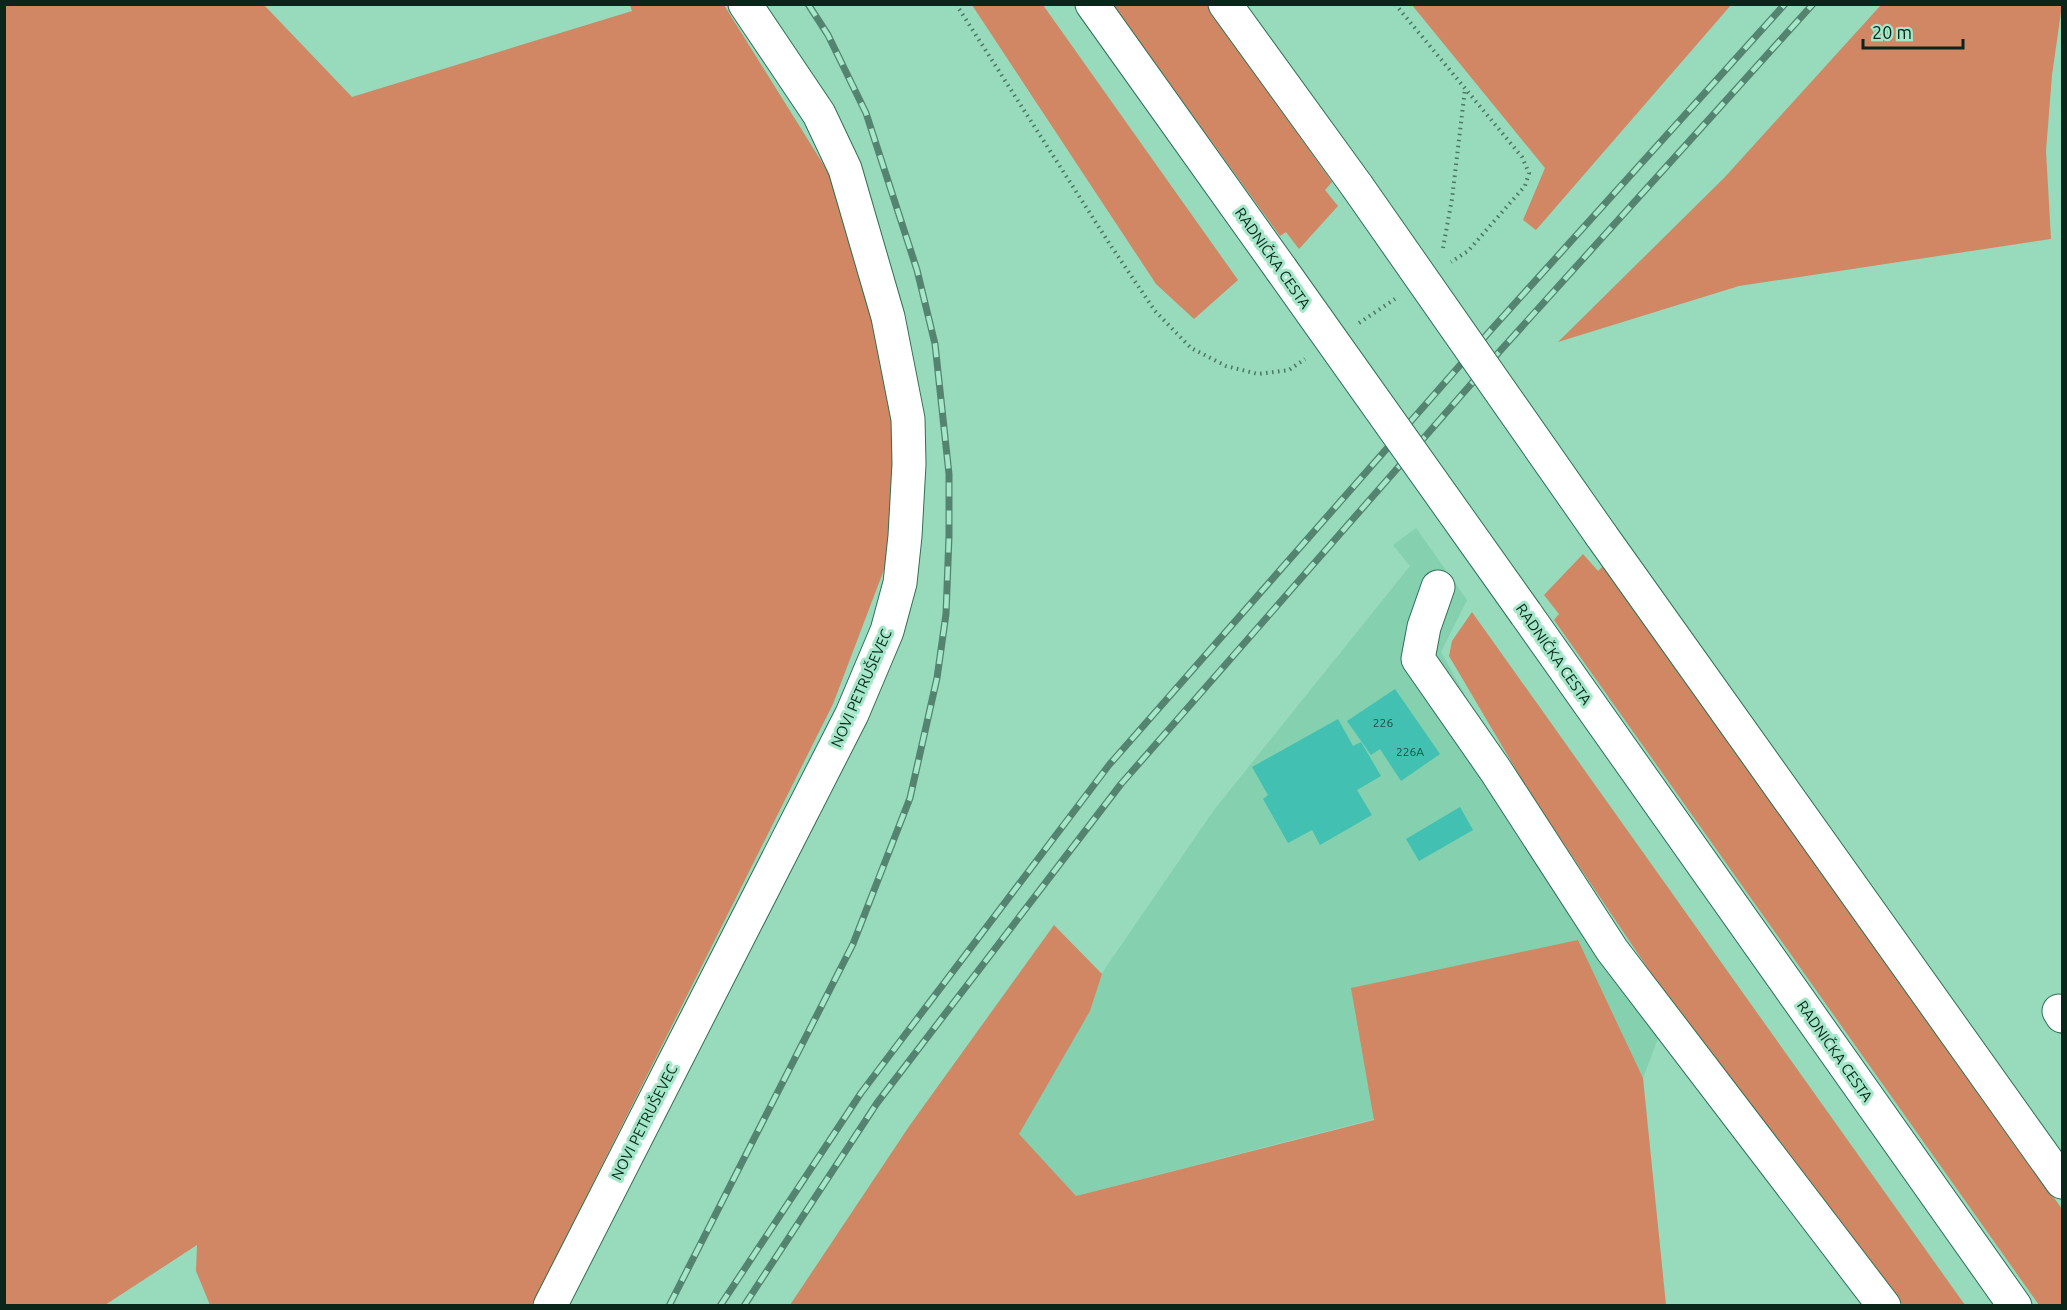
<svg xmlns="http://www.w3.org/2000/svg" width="2067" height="1310" viewBox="0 0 2067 1310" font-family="Ubuntu,sans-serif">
  <rect width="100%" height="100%" fill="#97dabc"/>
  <path fill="#84d0af" d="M1416,528l51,72 -26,52 62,112 167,243 -27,71 -65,-138 -204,179 -298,77 -58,-62 72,-123 12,-38 112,-163 196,-244 -17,-21z"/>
  <path fill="#d18664" d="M5,5h259l88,92 280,-86 -2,-6h94l106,170 48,160 19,99 -4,112 -60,158 -301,601h-322l-14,-34 1,-26 -92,60 -100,1z
    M972,5h71l195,275 -44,39 -38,-35z
    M1113,5h94l125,177 -7,8 13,16 -39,43 -13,-17 -6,4z
    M1412,5h319l-195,225 -13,-10 22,-52z
    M1881,5h181l-10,70 -6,76 5,88 -312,47 -181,56 167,-165z
    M1583,554l15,17 6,-6 458,644v96h-23l-485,-685 5,-6 -15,-19z
    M1472,612l493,693h-62l-223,-289 -149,-221 -82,-139 3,-15z
    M1054,925l48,49 -12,37 -71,123 57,62 298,-76 -23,-132 227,-48 65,138 23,227h-876l120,-180z"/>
  <path fill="#42c0b2" d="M1395,689l45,65 -39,27 -21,-32 -9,6 -24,-34z
    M1338,719l15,27 8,-4 20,34 -24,14 15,25 -52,30 -8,-15 -24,13 -25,-44 5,-4 -16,-28z
    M1460,807l13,23 -54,31 -13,-22z"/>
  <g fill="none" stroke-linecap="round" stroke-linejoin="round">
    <defs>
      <path id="minor" d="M1438,587l-14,40 -6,32 78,112 116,179 272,356
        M2059,1011l3,5
        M550,1306l302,-592 35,-83 13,-48 5,-47 4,-72 -1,-45 -20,-102 -43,-148 -26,-55 -74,-110"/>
      <path id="major" d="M1092,4l189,265
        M1225,4l132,182
        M1601,535l461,647
        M1526,614l489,692"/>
    </defs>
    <use href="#minor" stroke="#2e7056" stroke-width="35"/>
    <use href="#major" stroke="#2e7056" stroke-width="35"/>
    <path stroke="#4a7864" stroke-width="4" stroke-dasharray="1.5 4.5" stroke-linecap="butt" d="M956,4l153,239 46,68 36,37 35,18 32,8 31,-4 16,-11
      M1395,4l127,153 7,16 -4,13 -57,65 -17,11
      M1443,248l9,-49 13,-110
      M1359,323l36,-24"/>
    <use href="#minor" stroke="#fff" stroke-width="33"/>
    <use href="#major" stroke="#fff" stroke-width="33"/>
    <defs>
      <path id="rail" d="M669,1306l184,-362 57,-146 27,-120 9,-64 3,-78v-62l-14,-130 -18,-74 -51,-157 -38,-78 -20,-31
        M720,1306l141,-213 248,-328 381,-434 295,-327
        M744,1306l133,-203 244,-319 379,-433 313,-347"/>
    </defs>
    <use href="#rail" stroke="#54846f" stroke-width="7"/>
    <use href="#rail" stroke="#a4e7c9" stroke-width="4.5" stroke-dasharray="14" stroke-linecap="butt"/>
    <defs>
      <path id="major-bridge" d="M1357,186l244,349
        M1281,269l245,345"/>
    </defs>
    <use href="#major-bridge" stroke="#2e7056" stroke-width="35" stroke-linecap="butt"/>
    <use href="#major-bridge" stroke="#fff" stroke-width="33"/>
  </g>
  <g text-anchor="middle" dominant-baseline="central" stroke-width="6" stroke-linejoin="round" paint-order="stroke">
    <g font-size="12" fill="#184c41">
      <text x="1383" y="722">226</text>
      <text x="1410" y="751">226A</text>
    </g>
    <g font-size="15" fill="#0a261b" stroke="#a4e7c9">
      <text transform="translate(1273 258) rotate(55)">RADNIČKA CESTA</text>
      <text transform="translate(1554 654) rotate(55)">RADNIČKA CESTA</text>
      <text transform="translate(861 688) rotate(-66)">NOVI PETRUŠEVEC</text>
      <text transform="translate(1835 1051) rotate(55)">RADNIČKA CESTA</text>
      <text transform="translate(644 1122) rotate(-63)">NOVI PETRUŠEVEC</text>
    </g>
  </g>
  <rect width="2067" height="1310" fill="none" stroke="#0a261b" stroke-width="12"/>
  <path d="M1863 39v9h100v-9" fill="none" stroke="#0a261b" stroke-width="3"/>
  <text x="1872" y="39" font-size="18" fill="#0a261b" stroke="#a4e7c9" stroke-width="4.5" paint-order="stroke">20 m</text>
</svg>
